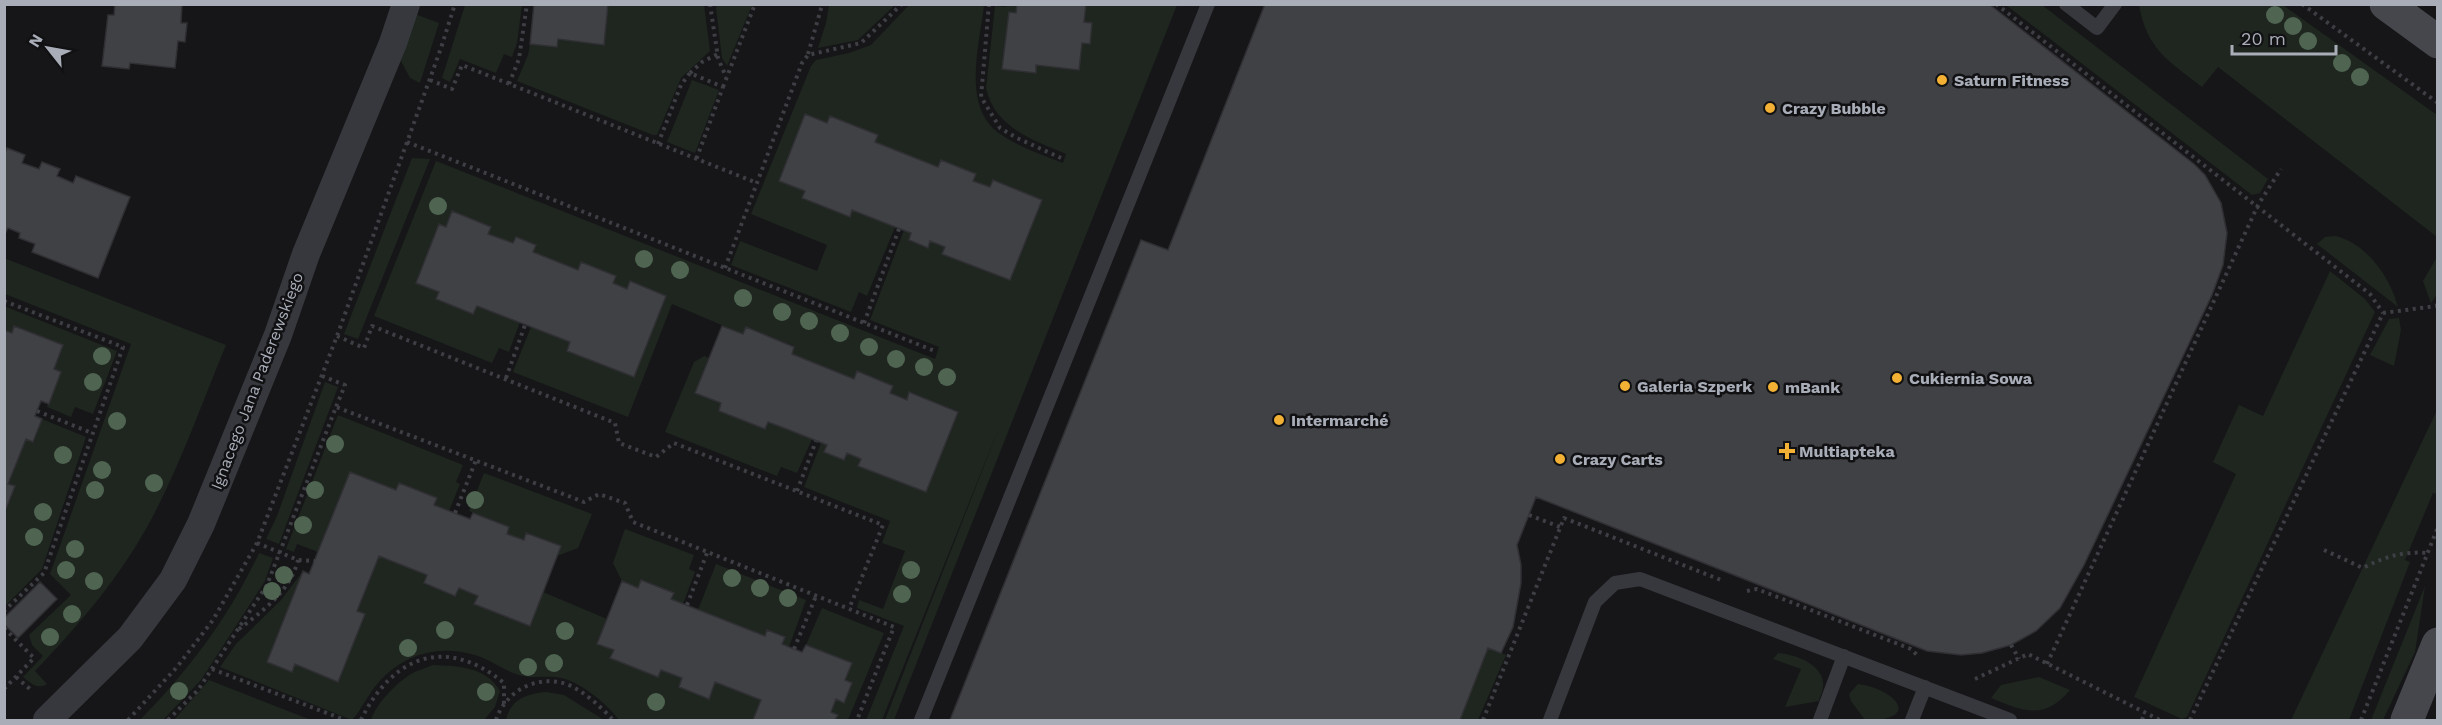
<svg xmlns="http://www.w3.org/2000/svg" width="2442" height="725" viewBox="0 0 2442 725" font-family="'Work Sans',sans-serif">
  <rect width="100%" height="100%" fill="#161618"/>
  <path fill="#1e261f" d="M465,5h57l-5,38 -5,14 -8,-3 -8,19 -36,-14 -10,23 -8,-4z
    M608,5h96l6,46 -29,27 -24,57h-4l-136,-54 11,-26 2,-11 27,3 1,-8 46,5z
    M717,5h35l-25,61 -5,-8 -6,-50z
    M829,5v-1l66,1 -37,35 -40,8 8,-25z
    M909,5h75c-4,38 -23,101 15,128 19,14 42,21 64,30l3,-9c-33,-14 -71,-26 -80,-66l9,-82 11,1v-2h11l-1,8 -7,-1 -7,57 34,3v-7l43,4 3,-26h8l2,-20 -8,-1 2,-17h91l-283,715h-9l115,-295 -118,295h-16l38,-94 -47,-18 2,-8 24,9 22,-58 -23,-8 8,-22 -86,-34 17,-44 6,2 -2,7 19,8 3,-7 14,6 -2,7 67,26 32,-81 -48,-19 -3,8 -17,-7 2,-8 -35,-14 -3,8 -62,-25 2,-8 -48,-19 -3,7 -71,-30 -44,113 -115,-45 18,-45 39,15 -3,9 67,26 32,-81 -36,-14 -3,7 -14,-6 2,-7 -34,-14 -3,8 -45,-18 3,-8 -20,-7 -3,6 -25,-9 2,-7 -38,-16 -6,16 -7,-2 -23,58 23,9 -2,8 36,14 4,-8 43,16 -11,30 -10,-4 -7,15 -118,-47 62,-155 499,198 4,-12 -69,-27 34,-90 7,3 -2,8 18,7 3,-7 15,6 -3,7 67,26 33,-80 -49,-20 -3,7 -17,-6 3,-7 -35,-14 -3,7 -63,-25 3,-7 -48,-19 -3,7 -21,-8 -27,66 26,10 -2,8 46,18 3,-7 43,17 -28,69 -8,-4 -8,20 -120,-47 9,-24 77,30 10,-26 -76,-31 60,-148 5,-6 33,-7 22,-8z
    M2006,5h36l226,174 -8,14 -8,2z
    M2139,5h144l154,110v122l-219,-170 -16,20c-33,-26 -55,-37 -63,-82z
    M415,14l24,9 -19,60 -10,-5 -9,-17z
    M692,80l27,10 -24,63 -28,-11z
    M412,158l18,1 -72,180 -14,-5z
    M2336,236c31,8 54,41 62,71l-81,-63 8,-7z
    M2437,257v37l-6,9 -8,-22z
    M4,258l222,87c-24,58 -45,118 -74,173 -31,58 -72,106 -117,153l12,13c-10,6 -16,-1 -24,-7l20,-21 -11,-11 -3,-10 42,-40 -21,-21 81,-230 -126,-50z
    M2330,271l35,28 10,13 -188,405 -5,2 -48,-22 102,-223 -23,-12 26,-57 24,11z
    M4,306l113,45 -24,63 -18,-7 -4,10 -24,-10 14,-35 -7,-3 9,-24 -48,-19 -4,7 -6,-3z
    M2399,318l2,12 -7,36 -24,-11 19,-36z
    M704,356l5,2 -13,35 25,10 -2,8 45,18 4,-7 44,17 -15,34 -16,-6 -4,9 -112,-44 29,-70z
    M325,382l13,5 -59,157 -13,-5 11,-23z
    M2437,410v84l-4,-1 -28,67 5,2 -61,158h-58z
    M338,415l125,50 -7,17 4,2 -11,27 -15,-6 2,-7 -36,-15 -4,7 -46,-18 -32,80 -21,-8 -3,8 -8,-3z
    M42,419l44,18 -44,132 -37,37v-92l10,-27 -7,-3 18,-45 8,3z
    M484,473l108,41 -14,34 -21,8 4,-10 -34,-13 -3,7 -17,-6 2,-7 -40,-16z
    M625,529l69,26 -5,14 6,3 -12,32 -12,-5 2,-6 -31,-13 -4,8 -16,-7 -9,-18z
    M259,553l14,5 -8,23 -64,99 -38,40h-23c49,-50 89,-103 119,-167z
    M379,556l48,19 -3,9 31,12 4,-8 19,8 -4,8 55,22 14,-34 64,27 -10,25 17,6 -3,8 46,19 4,-7 21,8 -3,9 30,11 6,-16 46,18 -8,20h-134c-14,-18 -40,-40 -63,-43 -11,-1 -22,1 -32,-1 -17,-3 -31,-15 -46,-20 -38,-12 -73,-3 -100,27 -10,11 -16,26 -26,37l-132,-53 16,-23 45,-44 22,-29 -36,91 24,10 4,-8 43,17 26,-66 -7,-4z
    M716,564l90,36 -17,47 -7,-3 3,-8 -18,-6 -2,6 -67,-26z
    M2425,586l-10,66 -32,68h-12z
    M822,608l62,25 -36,87h-13l2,-5 -6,-3 5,-13 8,3 8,-18 -7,-4 7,-17 -46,-18z
    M1488,648l18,7 -28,65h-18z
    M1778,653c17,1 48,12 45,34 0,4 -3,9 -4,14l-34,6 16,-38 -28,-10z
    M433,665c25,1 54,2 67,26l-5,16 -11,13h-113c5,-16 25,-37 40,-46 7,-4 15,-6 22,-9z
    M2039,677l31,13c-26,31 -47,21 -79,8l10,-13z
    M209,680l102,40h-137z
    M1858,684c39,5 64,37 7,36l-14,-19 -2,-7z
    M546,692l18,3 40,25h-98c5,-21 20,-26 40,-28z"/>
  <path fill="#404145" stroke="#303034" stroke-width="1.5" d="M115,4h67l-1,19h6l-2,19 -7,-1 -3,27 -45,-5 -1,6 -27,-3 6,-51h6z
    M534,4h74l-4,41 -46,-6 -1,8 -27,-3z
    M1017,4h69l-2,18 8,1 -2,21 -8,-1 -3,27 -43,-5v8l-34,-4 7,-57 7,1z
    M1265,4h724l205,160 11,11 16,28 6,30 -4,32 -11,30 -128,270 -24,43 -24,23 -25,14 -29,8 -21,2 -34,-4 -391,-154 -19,48 4,20v18l-8,44 -12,26 -13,-5 -28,72h-510l191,-480 27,10z
    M805,114l22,9 3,-7 48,19 -3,7 63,25 3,-7 35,14 -3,7 17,6 3,-7 49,20 -32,80 -68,-26 3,-7 -15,-6 -2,7 -19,-8 2,-7 -16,-6 -43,-17 -2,7 -48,-19 3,-7 -26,-10z
    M7,148l18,7 -3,8 17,6 3,-7 18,7 -3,7 16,7 3,-7 54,21 -32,81 -66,-26 3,-8 -16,-6 1,-5 -12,-5 -4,8v-81z
    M452,211l39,16 -3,7 25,9 3,-6 20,8 -3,7 45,18 3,-8 35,14 -3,7 14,6 3,-8 36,15 -32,81 -67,-26 3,-9 -93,-36 -4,8 -37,-15 3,-7 -23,-9 23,-59 7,3z
    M14,326l49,19 -9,24 7,3 -12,32 -8,-3 -6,15 7,3 -9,23 -7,-3 -18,45 7,2 -11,28v-184l8,3z
    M722,326l21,8 3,-7 48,20 -2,7 62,25 3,-8 36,15 -3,7 17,7 2,-8 49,20 -32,80 -68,-26 3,-7 -14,-6 -3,7 -20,-8 3,-7 -43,-17 -16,-6 -3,7 -46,-18 2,-8 -26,-10z
    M350,472l46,18 3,-7 38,15 -3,7 36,14 3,-6 36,14 -2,7 17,6 2,-7 35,13 -31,80 -56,-22 4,-8 -19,-8 -4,8 -31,-13 3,-8 -48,-19 -22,55 8,3 -27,68 -43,-18 -3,8 -25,-10 36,-91 6,3z
    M641,580l33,13 -3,6 94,37 2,-6 18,7 -3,7 12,5 8,3 4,-7 46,18 -7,17 7,3 -8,20 -8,-4 -5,13 7,3 -3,5h-82l8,-20 -46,-18 -6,17 -30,-12 3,-9 -21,-8 -3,7 -48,-19 4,-8 -17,-6 25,-63 16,7z
    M40,582l17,17 -39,39 -14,-14v-6z"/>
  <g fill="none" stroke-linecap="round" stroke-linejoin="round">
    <path stroke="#3d3f44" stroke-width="4" stroke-dasharray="3 4.5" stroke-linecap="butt" d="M710,4l8,54 8,19
      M989,4l-8,93 19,31 17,10 44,20
      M1996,4l374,290 13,19
      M2302,4l136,99
      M808,54l14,-49
      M690,73l12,-11 16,-8
      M430,80l22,9 10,-24 295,118
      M509,84l10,-25 8,-55
      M723,87l32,-83
      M407,142l528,209
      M658,144l23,-59 9,-12 33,14 -27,73
      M725,268l77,-205 6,-8 53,-12 41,-39
      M4,301l119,46 -79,226 -40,38
      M2383,313l53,-7 2,-2
      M864,323l35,-94
      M337,336l27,12 8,-22 243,97 4,20 37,14 18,-14 209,82 -34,84
      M322,376l23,9 -9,22
      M506,378l19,-53
      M37,411l55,22
      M797,491l19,-50
      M455,513l21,-53
      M1529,515l31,12
      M257,543l41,17 17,1
      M2324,550l39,18c21,-11 40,-17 64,-15
      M1747,591l10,-2 154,60 7,7
      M687,605l20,-52
      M4,628l30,30 -30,31
      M239,629c24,-18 52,-39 59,-69
      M2011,645l8,14
      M794,649l22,-53
      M2047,664l211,-459 23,-36
      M212,669l133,51
      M16,677l15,13
      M1975,679l53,-25 132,66
      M128,720l49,-53 36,-47 44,-77 80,-207 104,-288 14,-44
      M168,720l30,-30 69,-105 69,-178 248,95 15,-8 26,9 8,19 261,105 -37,93
      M361,720c31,-64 85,-85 143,-37v21
      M496,720c9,-28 40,-46 70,-36 17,6 35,23 47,36
      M1483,720l81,-202 157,62
      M2142,720l2,-6
      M2190,720l193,-407
      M2361,720l77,-193"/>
    <path stroke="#37383d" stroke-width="14" d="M2066,4l31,24 18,-24
      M921,720l287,-716
      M1550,720l45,-118 20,-19 25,-4 370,141
      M1820,720l24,-64
      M1912,720l13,-33"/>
    <path stroke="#37383d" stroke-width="28" d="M47,720l83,-82 43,-58 28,-56 77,-189 28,-81 87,-211 13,-39"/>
    <path stroke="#45474d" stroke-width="33" d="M2386,4l52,38
      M2407,720l31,-76"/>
  </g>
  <g fill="#506452">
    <circle cx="2275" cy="15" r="9"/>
    <circle cx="2293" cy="26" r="9"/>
    <circle cx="2308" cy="41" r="9"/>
    <circle cx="2342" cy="63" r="9"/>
    <circle cx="2360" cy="77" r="9"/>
    <circle cx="438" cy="206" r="9"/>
    <circle cx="644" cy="259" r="9"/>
    <circle cx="680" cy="270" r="9"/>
    <circle cx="743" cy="298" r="9"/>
    <circle cx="782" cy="312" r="9"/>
    <circle cx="809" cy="321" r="9"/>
    <circle cx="840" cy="333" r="9"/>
    <circle cx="869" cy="347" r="9"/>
    <circle cx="102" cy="356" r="9"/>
    <circle cx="896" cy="359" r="9"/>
    <circle cx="924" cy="367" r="9"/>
    <circle cx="947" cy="377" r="9"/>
    <circle cx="93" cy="382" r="9"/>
    <circle cx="117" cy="421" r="9"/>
    <circle cx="335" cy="444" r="9"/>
    <circle cx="63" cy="455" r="9"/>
    <circle cx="102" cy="470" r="9"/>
    <circle cx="154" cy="483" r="9"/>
    <circle cx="95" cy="490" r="9"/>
    <circle cx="315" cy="490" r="9"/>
    <circle cx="475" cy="500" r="9"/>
    <circle cx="43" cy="512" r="9"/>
    <circle cx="303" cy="525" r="9"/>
    <circle cx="34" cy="537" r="9"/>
    <circle cx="75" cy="549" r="9"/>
    <circle cx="66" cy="570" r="9"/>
    <circle cx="911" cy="570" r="9"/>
    <circle cx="284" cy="575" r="9"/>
    <circle cx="732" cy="578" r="9"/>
    <circle cx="94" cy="581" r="9"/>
    <circle cx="760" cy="588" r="9"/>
    <circle cx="272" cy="591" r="9"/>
    <circle cx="902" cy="594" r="9"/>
    <circle cx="788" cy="598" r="9"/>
    <circle cx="72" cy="614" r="9"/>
    <circle cx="445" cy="630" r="9"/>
    <circle cx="565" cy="631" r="9"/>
    <circle cx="50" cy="637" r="9"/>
    <circle cx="408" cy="648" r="9"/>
    <circle cx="554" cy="663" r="9"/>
    <circle cx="528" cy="667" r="9"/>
    <circle cx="179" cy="691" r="9"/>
    <circle cx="486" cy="692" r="9"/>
    <circle cx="656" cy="702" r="9"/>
  </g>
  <g fill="#f2b134" stroke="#111113" stroke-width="2">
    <circle cx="1942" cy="80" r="6"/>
    <circle cx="1770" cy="108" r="6"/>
    <circle cx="1897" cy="378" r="6"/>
    <circle cx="1625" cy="386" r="6"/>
    <circle cx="1773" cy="387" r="6"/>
    <circle cx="1279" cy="420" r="6"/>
    <path d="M1784 442h6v6h6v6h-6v6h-6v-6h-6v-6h6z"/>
    <circle cx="1560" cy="459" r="6"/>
  </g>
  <g text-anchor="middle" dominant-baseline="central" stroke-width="5" stroke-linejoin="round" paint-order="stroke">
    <g font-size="16" font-weight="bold" fill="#a8adb8" stroke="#111113" text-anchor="start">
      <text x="1954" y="80">Saturn Fitness</text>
      <text x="1782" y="108">Crazy Bubble</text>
      <text x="1909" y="378">Cukiernia Sowa</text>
      <text x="1637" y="386">Galeria Szperk</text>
      <text x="1785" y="387">mBank</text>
      <text x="1291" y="420">Intermarché</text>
      <text x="1799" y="451">Multiapteka</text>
      <text x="1572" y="459">Crazy Carts</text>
    </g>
    <g font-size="16" fill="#a8adb8" stroke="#111113">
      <text transform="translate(257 381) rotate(-69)">Ignacego Jana Paderewskiego</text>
    </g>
  </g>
  <rect width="2442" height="725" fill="none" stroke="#a8adb8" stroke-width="12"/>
  <g transform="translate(48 48) rotate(301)" stroke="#111113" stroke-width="4.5" paint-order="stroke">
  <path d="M0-4.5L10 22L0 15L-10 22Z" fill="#a8adb8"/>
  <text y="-9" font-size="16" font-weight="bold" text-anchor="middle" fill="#a8adb8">N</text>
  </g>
  <path d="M2232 45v9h104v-9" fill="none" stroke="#a8adb8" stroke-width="3"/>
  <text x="2241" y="45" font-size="18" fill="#a8adb8" stroke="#111113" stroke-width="4.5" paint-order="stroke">20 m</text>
</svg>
